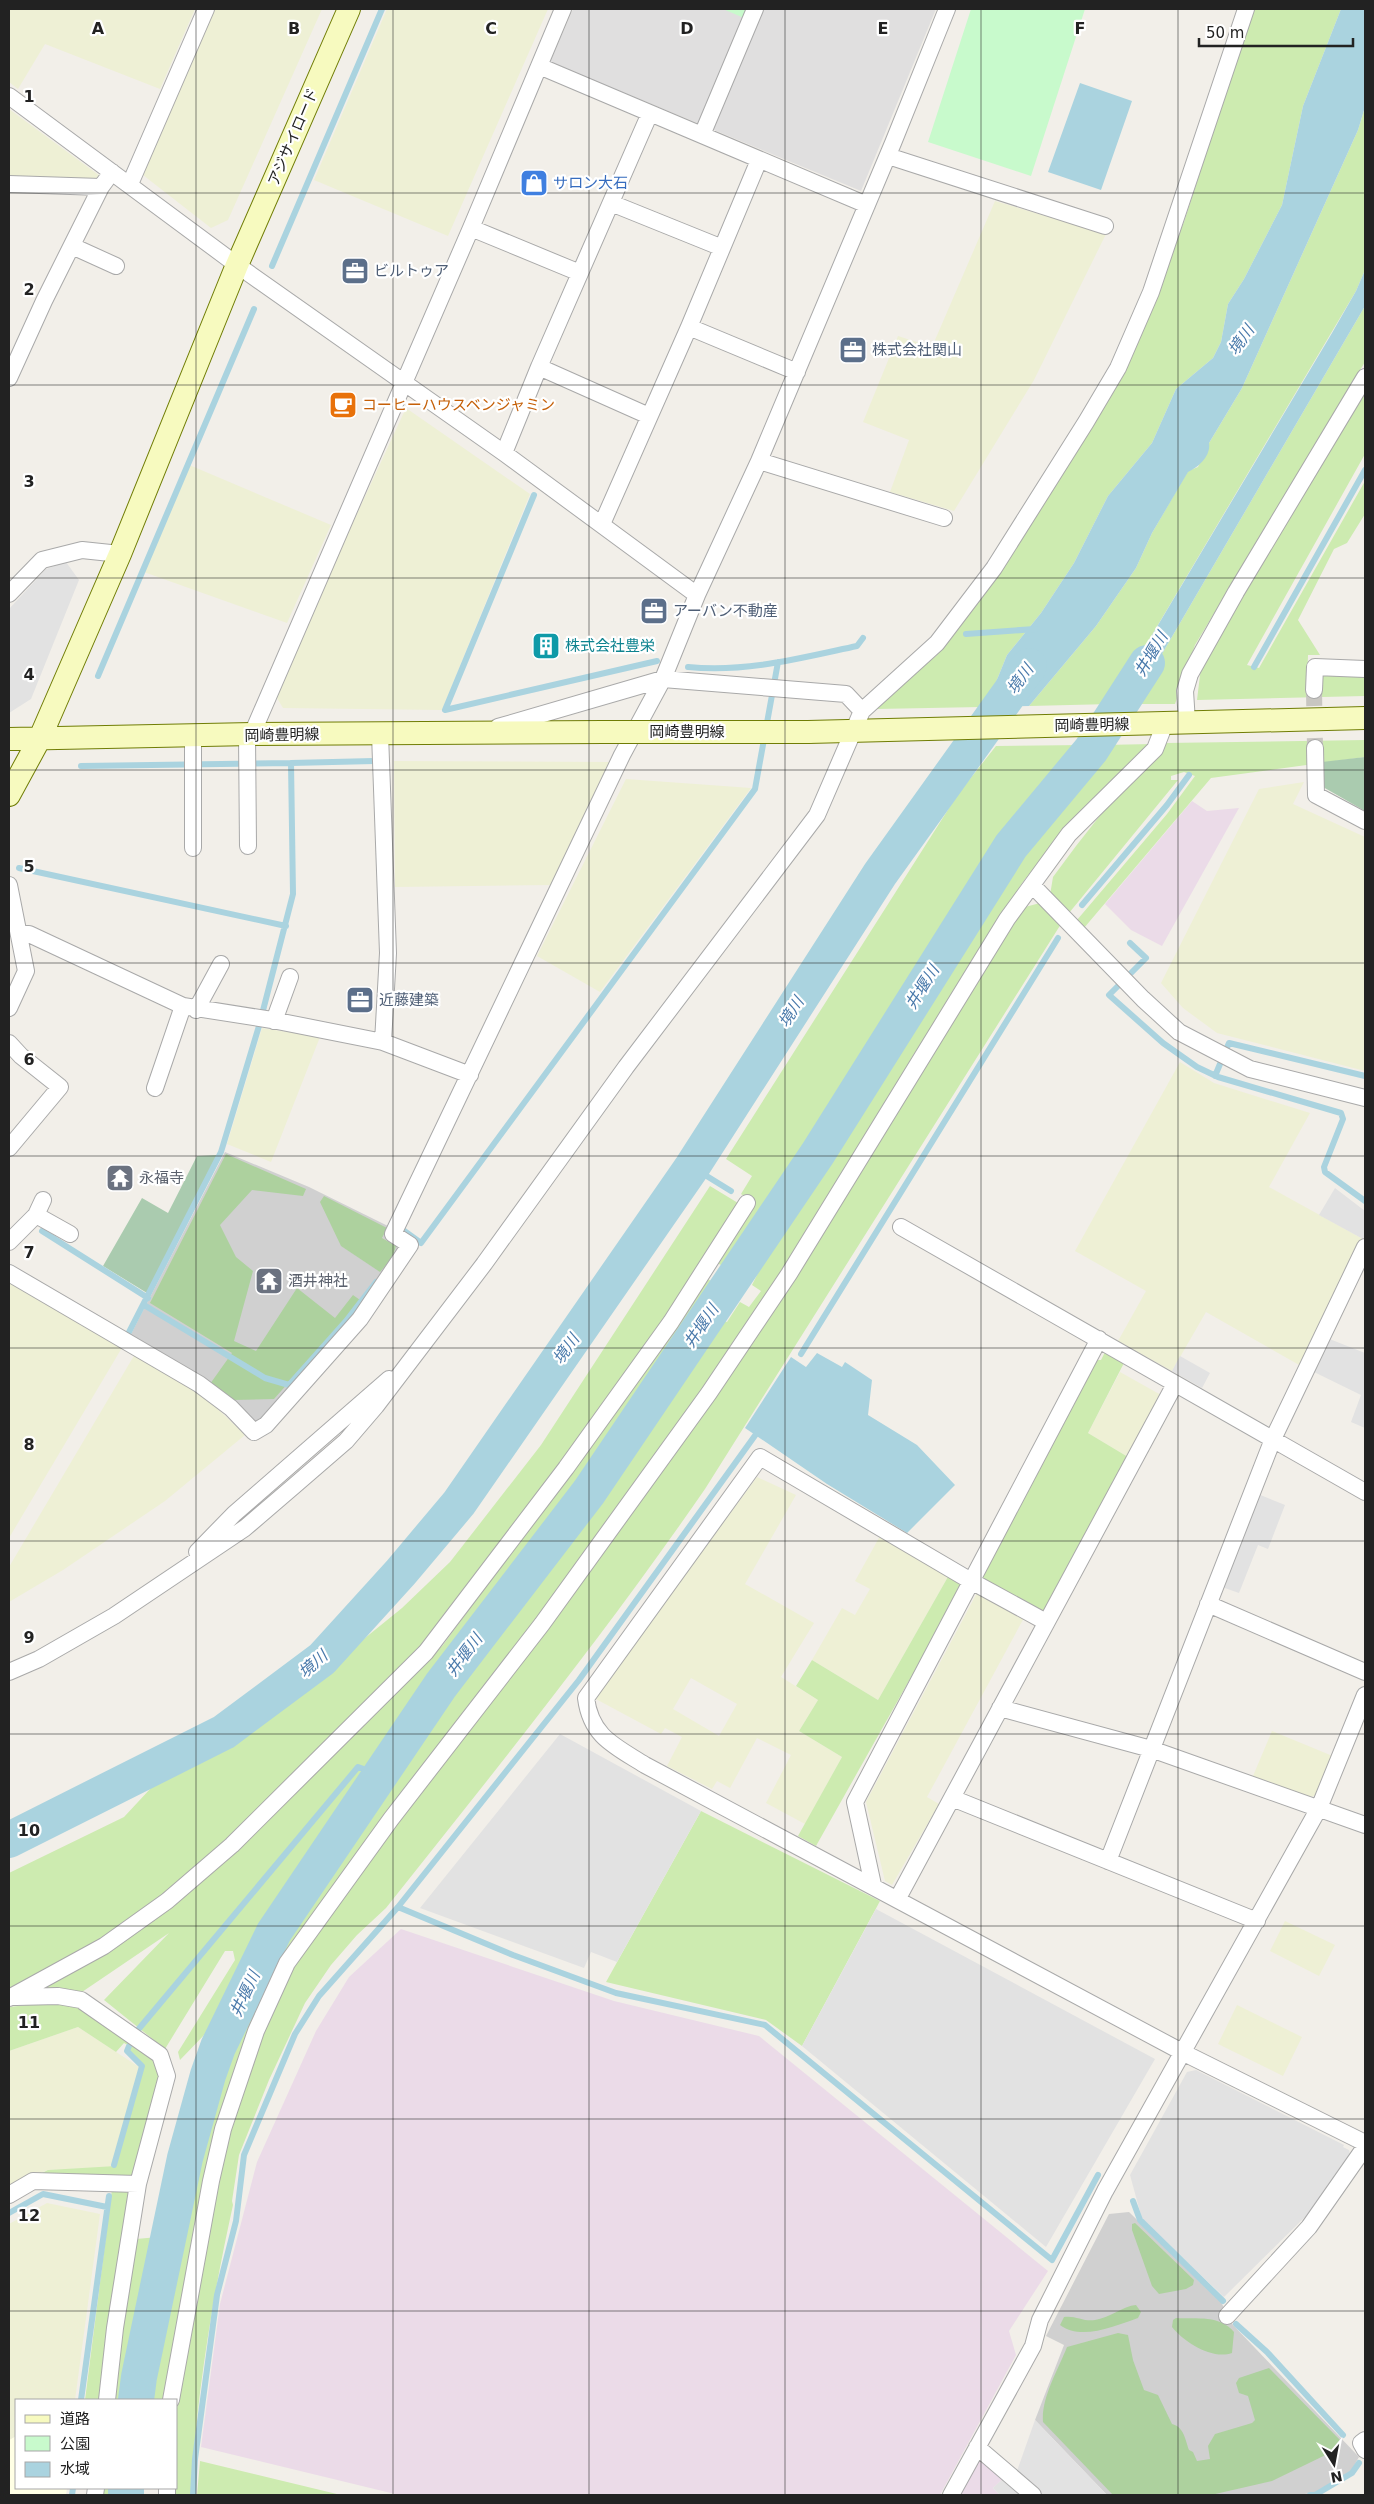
<svg xmlns="http://www.w3.org/2000/svg" width="1374" height="2504" viewBox="0 0 1374 2504" font-family="'DejaVu Sans','Noto Sans JP',sans-serif">
  <rect width="100%" height="100%" fill="#f2efe9"/>
  <path fill="#e0dfdf" d="M573,9h363l-75,182 -311,-129z"/>
  <path fill="#ebdbe8" d="M1192,801l15,10 32,-3 -77,138 -31,-16 -26,-26z
    M401,1929l213,72 145,35 289,235 -39,60 7,24 -76,140h-541l-198,-48 19,-143 37,-142 59,-131 33,-54z
    M979,2461l26,16 -12,11 7,7h-40z"/>
  <path fill="#ffffe5" d="M16,2436v52h51l-1,7h-57v-55z"/>
  <path fill="#d0d0d0" d="M225,1152l84,35 81,40 -5,10 14,7 -6,15 -47,63 -90,104 -126,-90z
    M1129,2212l92,90 12,23 126,132 -8,14 -36,22 -21,2h-187l-72,-75 29,-75 -18,-9 63,-122z"/>
  <path fill="#eef0d5" fill-rule="evenodd" d="M9,9h186l-35,80 -115,-45 -27,45 -9,-7z
    M214,9h108l-94,211 -17,8 -68,-53z
    M387,9h161l-100,227 -134,-56z
    M9,109l91,67 -4,5 -87,-2z
    M995,201l111,33 -72,146 -80,131 -64,-19 19,-52 -46,-18 35,-86 34,11z
    M406,408l124,86 -88,216 -159,-2 -9,-15z
    M187,464l144,61 -44,98 -146,-52z
    M394,761l217,1 -60,123 -156,2z
    M626,779l125,9 -151,204 -63,-36z
    M1304,782l-11,22 72,33v234l-148,-38 -34,-25 -22,-25 98,-194z
    M262,1028l58,9 -49,125 -44,-18z
    M1180,1062l34,21 96,30 -41,74 94,52 -62,127 -95,-54 -34,59 -54,-30 28,-50 -71,-40z
    M9,1278l114,68 -114,192z
    M135,1354l62,35 48,46 -80,66 -102,69 -54,32v-35z
    M1120,1372l41,23 -33,62 -40,-24z
    M757,1477l39,18 -51,89 69,39 -33,54 37,23 -19,31 43,26 -37,67 -39,-21 25,-48 -34,-17 -27,50 -13,-7 -5,8 -45,-23 15,-29 -17,-9 -4,6 -67,-36zM691,1678l46,26 -18,32 -46,-27z
    M880,1536l69,39 -71,125 -66,-40 30,-52 13,7 15,-26 -15,-8z
    M978,1591l47,25 -98,181 12,7 -47,81 -7,-4 -19,-79z
    M1272,1731l63,26 -16,38 -9,2 -57,-21z
    M1285,1921l50,24 -16,31 -49,-25z
    M1237,2005l65,32 -19,39 -65,-32z
    M78,2027l61,40 -28,100 -63,3 -39,16v-135z
    M47,2203l53,11 -25,186h-59v36l-7,4v-216z"/>
  <path fill="#cdebb0" d="M1253,9h88l-38,97 -21,99 -38,74 -16,25 -7,38 -8,16 -37,31 -24,54 -44,53 -34,67 -33,50 -34,42 -13,32 -13,20 -105,2 2,-7 58,-46 66,-86 133,-228 49,-120z
    M1365,107v163l-9,21 -245,413 -82,2 67,-80 40,-58 16,-35 36,-62 10,-4 11,-24 33,-55 116,-258z
    M1365,306v56l-170,283 -20,59h-46l30,-45z
    M1365,386v68l-118,211 12,3 106,-187v33l-18,29 -13,6 -36,71 22,35h-12l-1,36 13,-16 45,-1v22l-168,4 4,-33z
    M1365,740v17l-154,21 -127,150 -7,-8 90,-106 28,-38 -11,-4 -13,4v4h7l-109,133 -19,-18 3,-18 23,-31 26,-33 63,-70z
    M1153,744c-43,36 -81,76 -115,119 -9,12 -22,24 -24,39l-102,155 -46,84 -43,72 -124,183 -174,241 -15,16 -258,375 -86,372h-14l21,-150 17,-75 26,-101 43,-96 64,-105 82,-121 76,-108 130,-172 110,-152 6,2 13,-20 9,5 12,-16 -9,-6 10,-20 -6,-5 67,-101 176,-285 86,-100 18,-29z
    M1084,745l-87,107 -252,400 -6,-1 -18,14 -6,-3 39,-59 -13,-9 11,-18 -26,-17 232,-365 38,-48z
    M1040,903l21,21 -356,565c-100,145 -210,282 -319,419l-29,27 -26,30 -26,38 -36,77 -30,75 -7,46 1,4c-21,95 -37,193 -42,290h-19v-7h4v-71l7,-64 33,-179 40,-127 32,-75 93,-131 150,-193 484,-729 10,-12z
    M710,1186l28,17 -83,135 -223,301 -162,163 -108,94 -71,49 -82,46v-118l115,-56 27,-29 18,-14 12,-6 12,-1 135,-99 74,-60 48,-46 91,-117z
    M705,1277l6,4 -7,26 5,3 -217,300 -58,69 -120,176 -26,31 -40,66 -40,79 -28,29 -2,-8 57,-92 -2,-9h-8l-60,98 -61,-49 65,-67 -87,59h-50l243,-179 168,-168 218,-299z
    M1106,1350l19,11 -37,72 40,24 -84,154 -5,1 -62,-32 119,-220h5z
    M949,1575l15,8 -148,263 -18,-10 44,-79 -43,-26 19,-31 -22,-14 16,-26 66,40z
    M701,1811l179,90 -78,145 -36,-26 -160,-38z
    M63,2001l18,6 72,48 10,23 -25,94 -8,7 -88,-6 6,-3 68,-4 28,-100 -15,-14 2,-5 -7,-4 -8,9 -38,-25 -69,24v-44z
    M112,2189l15,1 6,5 -31,205h-17z
    M158,2237l-30,163h-17l25,-161z
    M200,2461l141,34h-144z
    M101,2488h18l-1,7h-18z"/>
  <path fill="#add19e" d="M226,1154l80,35 -3,7 -51,-6 -32,35 16,32 17,14 -19,70 22,10 41,-63 38,30 18,-23 7,5 -16,20 -70,79 -42,1 -22,-16 22,-31 -82,-50z
    M324,1196l63,32 -5,10 14,8 -4,12 -12,14 -39,-26 -21,-44z
    M1135,2223l59,57 -1,5 -7,4 -27,5 -7,-8 -20,-56v-6z
    M1136,2305l5,7 -3,6c-23,8 -57,23 -78,7l4,-8c11,-2 20,5 31,3 14,-2 28,-14 41,-15z
    M1176,2318c21,1 44,-3 58,14l-2,21c-20,7 -48,-11 -60,-26l1,-7z
    M1118,2333l10,2 5,25 11,30 14,5 14,29c12,3 13,15 17,26l4,2 4,9 13,-2 -2,-13 7,-12 37,-11 3,-3 -7,-24 -9,-3 -3,-10 3,-5 30,-10 72,73 -1,7 -68,33 -61,14h-98l-70,-73c-2,-24 15,-52 24,-75z"/>
  <path fill="#aacbaf" d="M1365,757v54l-42,-24 -1,-25z
    M217,1155l-70,138 -44,-27 39,-68 26,15 29,-57z"/>
  <path fill="#c8facc" d="M723,9h25l-4,9z
    M971,9h114l-54,167 -103,-34z"/>
  <path fill="#e2e2e2" d="M66,562l13,18 -48,119 -22,14v-104l37,-40z
    M1335,1188l30,23v24l-2,4 -44,-24z
    M1327,1338l38,15v75l-14,-6 10,-27 -47,-23z
    M1180,1356l30,17 -8,15 -30,-17z
    M1258,1494l27,11 -17,44 -10,-4 -19,48 -17,-6z
    M560,1734l141,77 -84,151 -26,-10 -7,16 -164,-60z
    M876,1909l279,150 -109,188 -244,-201z
    M1196,2070l148,75 -1,2 6,3 1,5 -44,61 -82,81 -82,-78 -12,-44 57,-103z
    M1035,2420l72,75h-65l-25,-24z
    M1005,2477l19,18h-24l-7,-7z"/>
  <path fill="#aad3df" d="M1341,9h24v98l-7,23 -116,258 -33,55c2,13 -10,24 -21,29l-36,61 -16,35 -40,58 -67,80 -48,1 13,-20 13,-32 34,-42 33,-50 34,-67 44,-53 24,-54 37,-31 8,-16 7,-38 16,-25 38,-74 21,-99z
    M1080,83l52,18 -31,89 -53,-18z
    M1365,270v36l-206,353 -30,45h-18l221,-371 24,-42z
    M817,1353l25,14 3,-5 27,18 -4,35 49,30 38,40 -48,48 -80,-49 -82,-56 46,-71 15,10z"/>
  <g fill="none" stroke-linecap="round" stroke-linejoin="round">
    <path stroke="#aad3df" stroke-width="6" d="M272,266l110,-257
      M534,495l-89,215 212,-49
      M966,634l69,-5
      M688,667c57,6 113,-9 169,-21l6,-8
      M1254,667l111,-197
      M98,676l156,-367
      M81,766l210,-3
      M19,868l267,58
      M1082,905l85,-100 22,-30
      M1130,943l16,15 -15,15
      M1120,984l-11,11 54,48 34,24 21,10 123,36 2,6 -19,48 1,5 40,29
      M1225,1052l4,-9 136,33
      M1215,1076l5,-12
      M692,1167l39,24
      M403,1230l18,13 334,-454 23,-127
      M42,1231l106,67
      M144,1305l121,73 24,7 57,-64 30,-39
      M128,1334l93,-182 38,-126 34,-132 -2,-131 83,-2
      M801,1354l257,-416
      M398,1907l115,48 103,38 149,32 287,235 46,-85
      M137,2031l221,-264 23,8
      M114,2165l28,-99 -15,-15 2,-5
      M1133,2201l7,19 83,81
      M9,2213l34,-19 64,13
      M1236,2324l31,28 76,83
      M81,2400l28,-204
      M72,2495l1,-7
      M193,2495l2,-36 22,-164 19,-74 8,-66 51,-121 24,-38 79,-89 181,-227 180,-250
      M1310,2495h5l37,-22 7,-10"/>
    <path stroke="#aad3df" stroke-width="36" d="M9,1840l215,-108 98,-73 79,-87 58,-69 233,-336 188,-293 149,-208
      M136,2400l3,-23 46,-219 23,-83 10,-28 56,-115 167,-247 148,-193 229,-339 193,-307 80,-96 56,-87
      M126,2495v-7"/>
    <path stroke="#c8c6c1" stroke-width="16" stroke-dasharray="16 8" stroke-linecap="butt" d="M1314,690l1,58"/>
    <defs>
      <path id="street" d="M539,66l328,139
        M9,96l228,169 267,188 193,142
        M702,135l53,-126
        M888,156l217,70
        M9,184l92,3
        M130,184l76,-175
        M611,203l109,44
        M471,228l109,45
        M72,246l44,20
        M689,327l108,45
        M539,367l110,49
        M9,378l35,-77 57,-114 11,-15
        M504,453l35,-86 111,-254
        M759,461l185,57
        M602,524l87,-197 70,-167
        M9,594l33,-34 40,-10 38,4
        M1314,690l1,-23 50,2
        M1187,722l-2,-31 5,-17 46,-82 129,-215
        M498,727l165,-48 183,15 16,17
        M252,734l219,-506 92,-219
        M380,734l8,219 -5,89
        M247,735l1,111
        M193,736v112
        M1315,748l1,47 49,26
        M9,885l17,86 -17,37
        M1032,885l111,114 36,33 71,37 115,29
        M19,934h10l154,72 89,14 111,22 87,33
        M196,1010l25,-46
        M274,1021l16,-44
        M9,1043l12,13 39,31 -51,61
        M155,1088l28,-82
        M36,1215l34,19
        M901,1227l464,265
        M9,1242l27,-27 7,-15
        M9,1273l190,111 32,24 23,24 12,-7 94,-106 50,-74 -17,-11 229,-479 41,-76 34,-84 62,-134 134,-318 54,-134
        M197,1552l37,-38 155,-135
        M1208,1604l157,68
        M1046,1622l-75,-41 -211,-124 -174,241c5,39 29,48 59,67l539,288 181,90
        M9,1672l30,-13 75,-43 131,-88 49,-42 52,-45 30,-35 108,-142 142,-197 191,-252 45,-104 75,-68 57,-75 92,-146 32,-54 33,-76 95,-283
        M1000,1708l151,41 214,76
        M952,1798l305,123
        M1108,1861l165,-422 92,-192
        M873,1885l-18,-83 244,-463
        M898,1898l277,-514
        M16,1997l42,-1 23,4 79,55 7,21 -29,108 -23,144 -8,72
        M9,1998l95,-52 63,-45 65,-56 194,-193 140,-184 105,-146 76,-119
        M9,2195l24,-14 105,3
        M1227,2316l82,-89 56,-80
        M171,2400l40,-219 12,-52 33,-98 31,-68 104,-144 151,-195 167,-231 80,-119 218,-355 62,-85 86,-85 7,-18 1,-8
        M1365,2440l-4,3 4,7
        M977,2447l56,48
        M95,2495l1,-7
        M167,2495v-7
        M951,2495l82,-149 7,-26 65,-129 214,-383 46,-113"/>
      <path id="secondary" d="M808,732l557,-14
        M9,739l243,-5 352,-2
        M9,795l31,-57 80,-184 117,-289 112,-256"/>
    </defs>
    <use href="#street" stroke="#a9a9a9" stroke-width="18"/>
    <use href="#secondary" stroke="#707d05" stroke-width="24"/>
    <use href="#street" stroke="#fff" stroke-width="16"/>
    <use href="#secondary" stroke="#f7fabf" stroke-width="22"/>
    <defs>
      <path id="secondary-bridge" d="M604,732h204"/>
    </defs>
    <use href="#secondary-bridge" stroke="#707d05" stroke-width="24" stroke-linecap="butt"/>
    <use href="#secondary-bridge" stroke="#f7fabf" stroke-width="22"/>
  </g>
  <path fill="none" stroke="#222" stroke-width="1" stroke-opacity="0.55" d="M196,9v2486M393,9v2486M589,9v2486M785,9v2486M981,9v2486M1178,9v2486M9,193h1356M9,385h1356M9,578h1356M9,770h1356M9,963h1356M9,1156h1356M9,1348h1356M9,1541h1356M9,1734h1356M9,1926h1356M9,2119h1356M9,2311h1356"/>
  <defs>
    <symbol id="shop-square" viewBox="-11 -11 22 22"><rect x="-9" y="-9" width="18" height="18" rx="4" fill="#3f7fe0" stroke="#fff"/><path d="M-5-2.5h2.3a2.7 3.5 0 0 1 5.4 0H5L5.5 6h-11ZM-1.5-2.5h3a1.5 2.3 0 0 0-3 0Z" fill="#fff"/></symbol>
    <symbol id="office-square" viewBox="-11 -11 22 22"><rect x="-9" y="-9" width="18" height="18" rx="4" fill="#5c6f8a" stroke="#fff"/><path d="M-6-3h4V-5.5h4V-3h4V5H-6ZM-1-4.5V-3h2v-1.5ZM-6 0V1H6V0Z" fill="#fff"/></symbol>
    <symbol id="cafe-square" viewBox="-11 -11 22 22"><rect x="-9" y="-9" width="18" height="18" rx="4" fill="#e8710a" stroke="#fff"/><path d="M-5.5-4.5H6V0H3Q3 3.5 0 3.5H-2.5Q-5.5 3.5-5.5 0ZM3-3.2v2h1.7v-2ZM-6 4.5H4V6H-6Z" fill="#fff"/></symbol>
    <symbol id="building-square" viewBox="-11 -11 22 22"><rect x="-9" y="-9" width="18" height="18" rx="4" fill="#0f9aa8" stroke="#fff"/><path d="M-4-6H4V6H1V3H-1V6H-4ZM-2.5-4.3h1.7v1.8h-1.7ZM.8-4.3h1.7v1.8H.8ZM-2.5-1h1.7V.8h-1.7ZM.8-1h1.7V.8H.8Z" fill="#fff"/></symbol>
    <symbol id="temple-square" viewBox="-11 -11 22 22"><rect x="-9" y="-9" width="18" height="18" rx="4" fill="#6b7280" stroke="#fff"/><path d="M0-6L5-2H3V0L6.5 2.5H4V6H1.5V3h-3V6H-4V2.5H-6.5L-3 0V-2H-5Z" fill="#fff"/></symbol>
  </defs>
  <g fill-rule="evenodd">
    <use href="#shop-square" x="518" y="167" width="32" height="32"/>
    <use href="#office-square" x="339" y="255" width="32" height="32"/>
    <use href="#office-square" x="837" y="334" width="32" height="32"/>
    <use href="#cafe-square" x="327" y="389" width="32" height="32"/>
    <use href="#office-square" x="638" y="595" width="32" height="32"/>
    <use href="#building-square" x="530" y="630" width="32" height="32"/>
    <use href="#office-square" x="344" y="984" width="32" height="32"/>
    <use href="#temple-square" x="104" y="1162" width="32" height="32"/>
    <use href="#temple-square" x="253" y="1265" width="32" height="32"/>
  </g>
  <g text-anchor="middle" dominant-baseline="central" stroke-width="4.5" stroke-linejoin="round" paint-order="stroke">
    <g font-size="15" fill="#222" stroke="#fff">
      <text transform="translate(293 137) rotate(-67)">アジサイロード</text>
      <text transform="translate(1092 725) rotate(-1)">岡崎豊明線</text>
      <text x="687" y="732">岡崎豊明線</text>
      <text transform="translate(282 735) rotate(-1)">岡崎豊明線</text>
    </g>
    <g font-size="15" fill="#366cbe" stroke="#fff" text-anchor="start">
      <text x="553" y="183">サロン大石</text>
    </g>
    <g font-size="15" fill="#4e5e75" stroke="#fff" text-anchor="start">
      <text x="374" y="271">ビルトゥア</text>
      <text x="872" y="350">株式会社関山</text>
      <text x="673" y="611">アーバン不動産</text>
      <text x="379" y="1000">近藤建築</text>
    </g>
    <g font-size="15" fill="#c56008" stroke="#fff" text-anchor="start">
      <text x="362" y="405">コーヒーハウスベンジャミン</text>
    </g>
    <g font-size="15" fill="#0d838f" stroke="#fff" text-anchor="start">
      <text x="565" y="646">株式会社豊栄</text>
    </g>
    <g font-size="15" fill="#5b616d" stroke="#fff" text-anchor="start">
      <text x="139" y="1178">永福寺</text>
      <text x="288" y="1281">酒井神社</text>
    </g>
    <g font-size="16" font-style="italic" fill="#4a7aab" stroke="#fff">
      <text transform="translate(1241 340) rotate(-55)">境川</text>
      <text transform="translate(1151 654) rotate(-59)">井堰川</text>
      <text transform="translate(1020 679) rotate(-54)">境川</text>
      <text transform="translate(922 987) rotate(-58)">井堰川</text>
      <text transform="translate(791 1012) rotate(-57)">境川</text>
      <text transform="translate(701 1326) rotate(-56)">井堰川</text>
      <text transform="translate(566 1349) rotate(-55)">境川</text>
      <text transform="translate(464 1655) rotate(-53)">井堰川</text>
      <text transform="translate(313 1664) rotate(-41)">境川</text>
      <text transform="translate(245 1994) rotate(-65)">井堰川</text>
    </g>
  </g>
  <g font-size="16" text-anchor="middle" font-weight="bold" fill="#222" stroke="#fff" stroke-width="4.5" stroke-linejoin="round" paint-order="stroke">
    <text x="98" y="34">A</text>
    <text x="294" y="34">B</text>
    <text x="491" y="34">C</text>
    <text x="687" y="34">D</text>
    <text x="883" y="34">E</text>
    <text x="1080" y="34">F</text>
    <text x="29" y="102">1</text>
    <text x="29" y="295">2</text>
    <text x="29" y="487">3</text>
    <text x="29" y="680">4</text>
    <text x="29" y="872">5</text>
    <text x="29" y="1065">6</text>
    <text x="29" y="1258">7</text>
    <text x="29" y="1450">8</text>
    <text x="29" y="1643">9</text>
    <text x="29" y="1836">10</text>
    <text x="29" y="2028">11</text>
    <text x="29" y="2221">12</text>
  </g>
  <rect width="1374" height="2504" fill="none" stroke="#222222" stroke-width="20"/>
  <rect x="15" y="2399" width="162" height="90" fill="#ffffff" stroke="#a7a7a7"/>
  <rect x="25" y="2415" width="25" height="8" fill="#f7fabf" stroke="#a7a7a7"/>
  <text x="60" y="2424" font-size="15" fill="#222222">道路</text>
  <rect x="25" y="2436" width="25" height="15" fill="#c8facc" stroke="#a7a7a7"/>
  <text x="60" y="2449" font-size="15" fill="#222222">公園</text>
  <rect x="25" y="2462" width="25" height="15" fill="#aad3df" stroke="#a7a7a7"/>
  <text x="60" y="2474" font-size="15" fill="#222222">水域</text>
  <g transform="translate(1334 2464) rotate(169)" stroke="#ffffff" stroke-width="4" paint-order="stroke">
  <path d="M0-4L9 19L0 12L-9 19Z" fill="#222222"/>
  <text y="-8" font-size="14" font-weight="bold" text-anchor="middle" fill="#222222">N</text>
  </g>
  <path d="M1199 38v8h154v-8" fill="none" stroke="#222222" stroke-width="2.5"/>
  <text x="1206" y="38" font-size="15" fill="#222222" stroke="#ffffff" stroke-width="4" paint-order="stroke">50 m</text>
</svg>
